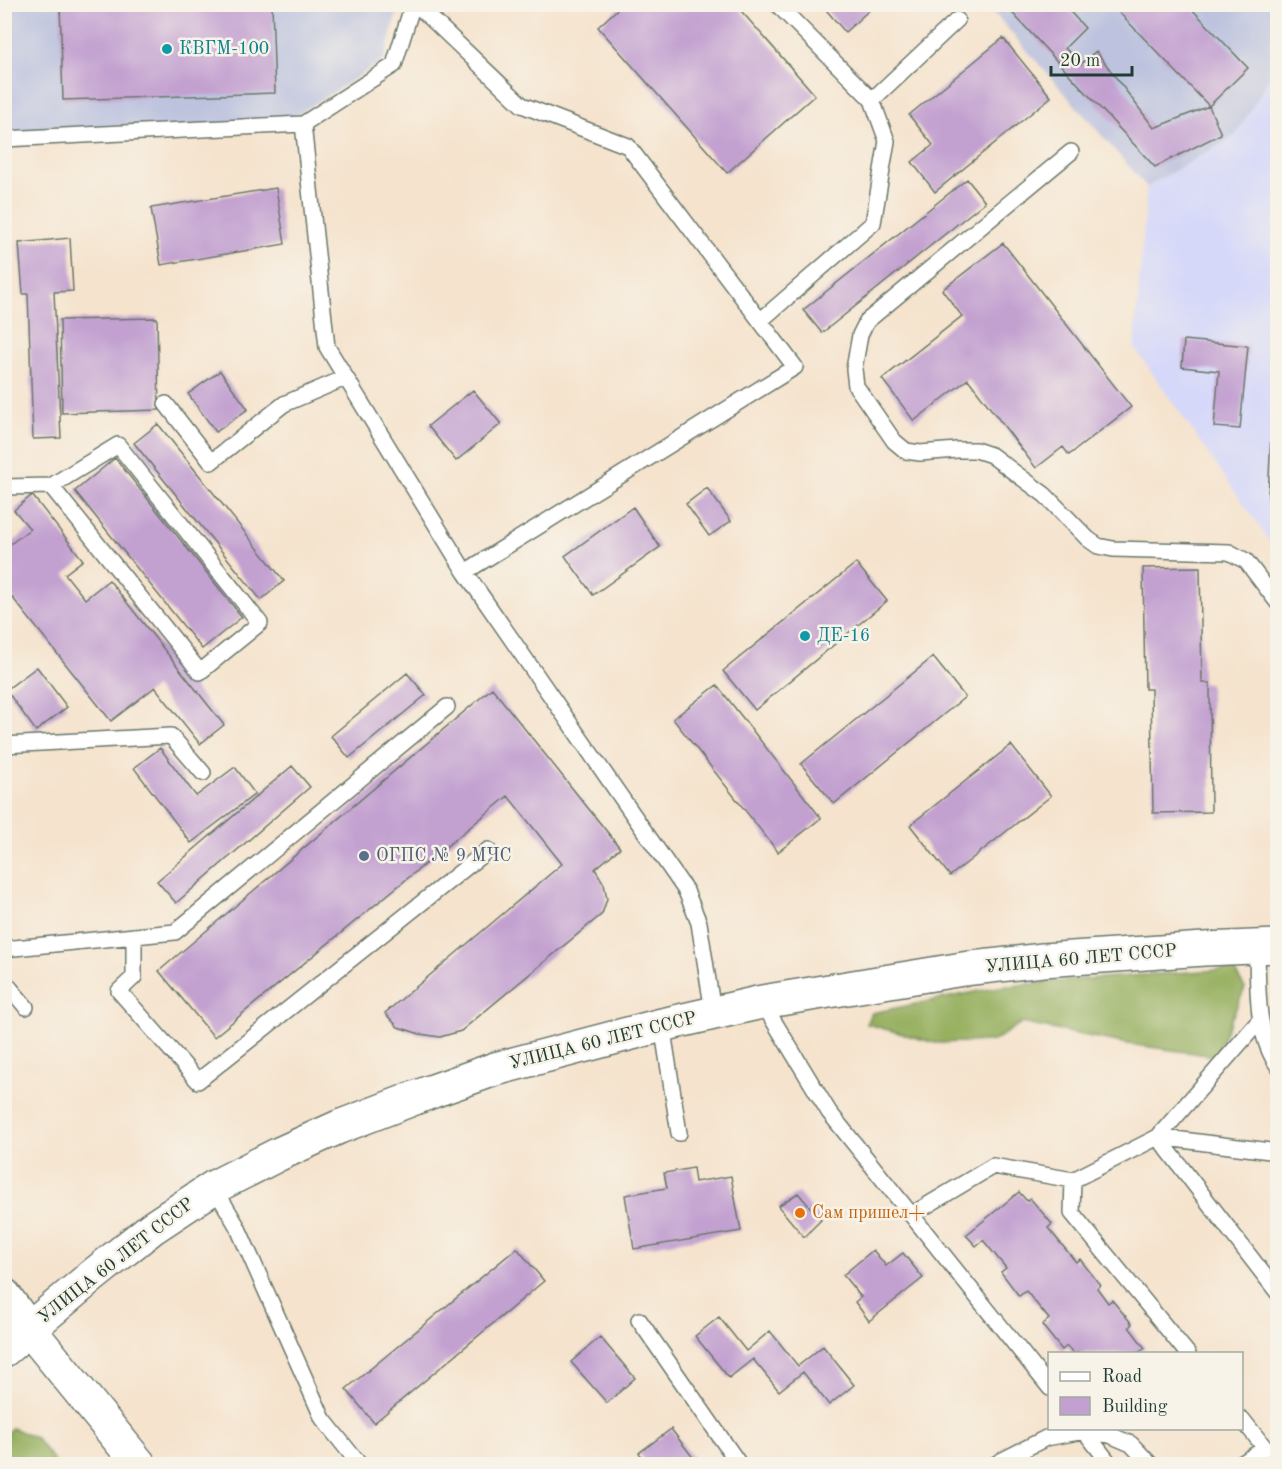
<svg xmlns="http://www.w3.org/2000/svg" width="1282" height="1469" viewBox="0 0 1282 1469" font-family="'Old Standard TT',serif">
  <rect width="100%" height="100%" fill="#f7f3e8"/>
  <filter id="ink" filterUnits="userSpaceOnUse"><feTurbulence type="fractalNoise" baseFrequency=".0167" numOctaves="2"/><feDisplacementMap in="SourceGraphic" scale="12" xChannelSelector="R" yChannelSelector="G"/><feConvolveMatrix kernelMatrix="1 2 1 2 8 2 1 2 1" color-interpolation-filters="sRGB"/></filter>
  <filter id="wash" filterUnits="userSpaceOnUse"><feTurbulence type="fractalNoise" baseFrequency=".008" numOctaves="4" result="noise"/><feDisplacementMap in="SourceGraphic" scale="24" xChannelSelector="R" yChannelSelector="G"/><feGaussianBlur stdDeviation="1.35" result="paint"/><feColorMatrix in="noise" values="0 0 0 0 0 0 0 0 0 0 0 0 0 0 0 0 0 1.4 0 .05"/><feComposite in="paint" operator="in"/></filter>
  <g filter="url(#wash)">
    <rect width="100%" height="100%" fill="#f5e3cd"/>
    <path fill="#d5d8f9" d="M1277,65v487l-143,-205 13,-160 89,-52z"/>
    <path fill="#bdc3de" d="M5,5h394l-15,55 -97,61 -282,16z
      M987,5h290v60l-41,70 -89,52z"/>
    <path fill="#97b061" stroke="#5b764a" stroke-width="1.5" d="M1233,969l12,19 -30,68 -87,-12 -107,-21 -27,18 -59,2 -68,-19 5,-11 127,-26 87,-8z
      M12,1428l24,10 20,26h-51v-29z"/>
    <g id="blocks">
      <path fill="#c2a0d0" d="M60,4h212l3,89 -212,7z
        M623,4h112l80,91 -88,78 -129,-146z
        M821,4h55l-31,28z
        M1004,4h59l22,24 -20,20 16,16 15,-13 58,77 55,-22 12,28 -66,33z
        M1111,4h76l61,64 -39,38z
        M1003,38l48,59 -116,95 -23,-30 21,-17 -24,-30z
        M967,179l18,23 -163,131 -19,-23z
        M276,188l9,56 -124,21 -10,-57z
        M70,238l3,53 -19,1 7,146 -28,1 -5,-145h-5l-4,-51z
        M1003,243l128,164 -62,48 -6,-8 -27,21 -68,-89 -54,42 -32,-42 80,-63 -20,-26z
        M157,318l2,92 -97,3 -2,-93z
        M1184,340l64,6 -8,83 -26,-2 5,-56 -37,-4z
        M1275,350h3v148h-10z
        M220,371l28,38 -32,23 -28,-38z
        M473,390l28,34 -45,37 -28,-35z
        M158,424l126,157 -23,19 -127,-157z
        M115,458l127,159 -40,32 -127,-158z
        M707,488l24,33 -22,15 -23,-32z
        M32,495l51,65 -18,14 20,25 24,-19 115,145 -24,19 -45,-57 -44,34 -107,-134v-38l26,-20 -16,-19z
        M633,507l27,40 -67,48 -28,-39z
        M856,563l31,38 -132,109 -32,-39z
        M1200,567l2,116h8l1,129 -58,1 -2,-124h-6l-2,-121z
        M933,657l32,40 -131,107 -33,-40z
        M37,667l30,40 -31,24 -30,-41z
        M407,673l19,22 -77,63 -18,-22z
        M717,685l104,133 -43,34 -105,-133z
        M492,688l128,160 -25,21 9,15 3,15 -5,15 -141,117 -21,6 -20,-3 -22,-7 -13,-14 177,-149 -54,-68 -294,241 -55,-66z
        M1011,745l40,51 -101,80 -40,-51z
        M160,748l36,48 39,-29 20,27 -64,49 -57,-75z
        M292,766l18,21 -134,116 -19,-22z
        M693,1168l2,14 36,-6 10,55 -107,18 -9,-54 42,-7 -3,-15z
        M1019,1192l8,9 3,-3 22,26 -4,4 28,34 4,-3 20,26 -3,3 11,15 4,-3 20,24 -3,3 16,21 -7,5h-65l-6,-7 -5,4 -20,-25 7,-6 -23,-28 -7,5 -18,-24 5,-4 -23,-28 -7,6 -10,-11z
        M798,1193l23,27 -17,17 -26,-31z
        M517,1248l27,33 -170,142 -28,-34z
        M873,1250l13,16 17,-13 20,25 -54,43 -14,-19 6,-5 -18,-22z
        M719,1317l27,34 24,-20 28,35 25,-20 31,39 -25,20 -26,-33 -24,19 -26,-32 -24,19 -34,-42z
        M600,1337l35,41 -28,25 -36,-41z
        M671,1429l27,35h-50l-9,-11z"/>
    </g>
  </g>
  <g filter="url(#ink)">
    <use href="#blocks" fill-opacity="0" stroke="#6a776a" stroke-width="1.5"/>
    <g fill="none" stroke-linecap="round" stroke-linejoin="round">
      <defs>
        <path id="service" d="M413,4l-19,61 -91,59 24,223 138,225 221,319 13,32 14,89
          M416,4l106,101 106,41 167,221 -330,205
          M777,4l95,96 85,-80
          M4,139l299,-15
          M1071,152l-204,169 -7,14 -6,34 2,17 38,55 12,10 14,2 37,-3h19l15,5 54,40 43,44 10,7 15,3 116,3 17,9 32,42
          M760,321l113,-98 14,-82 -15,-41
          M166,404l45,58 73,-58 61,-26
          M4,487l47,-1 67,-41 142,178 -60,49 -149,-186
          M4,745l167,-9 32,37
          M134,936v41l-15,14 79,90 290,-231
          M1257,947c1,37 -2,87 21,119
          M4,949l171,-17 272,-225
          M4,981l22,26
          M762,1002l67,110 221,276
          M662,1025l17,108
          M1158,1137l120,156
          M1158,1137l120,15
          M1073,1180l-1,33 116,141
          M214,1187l23,39 86,193 36,45
          M911,1215l82,-49 80,14 85,-43 102,-117
          M639,1320l100,144
          M1082,1428l28,36
          M996,1464l3,-2 47,-24 38,-7 26,4 21,9 19,20
          M1241,1464l24,-16 -23,-29"/>
        <path id="secondary" d="M4,1350l87,-73 61,-49 62,-41 65,-33 60,-27 94,-36 62,-22 167,-44 100,-23 201,-33 80,-9 161,-11 74,-3"/>
        <path id="primary" d="M4,1295l25,34 110,135"/>
      </defs>
      <use href="#service" stroke="#6a776a" stroke-width="18"/>
      <use href="#secondary" stroke="#6a776a" stroke-width="36"/>
      <use href="#primary" stroke="#6a776a" stroke-width="36"/>
      <use href="#service" stroke="#fff" stroke-width="15"/>
      <use href="#secondary" stroke="#fff" stroke-width="33"/>
      <use href="#primary" stroke="#fff" stroke-width="33"/>
    </g>
  </g>
  <g fill="#0f9aa8" stroke="#f7f3e8" stroke-width="2">
    <circle cx="167" cy="49" r="6"/>
    <circle cx="805" cy="636" r="6"/>
  </g>
  <circle fill="#5c6f8a" stroke="#f7f3e8" stroke-width="2" cx="364" cy="856" r="6"/>
  <circle fill="#e8710a" stroke="#f7f3e8" stroke-width="2" cx="800" cy="1213" r="6"/>
  <g text-anchor="middle" dominant-baseline="central" stroke-width="5" stroke-linejoin="round" paint-order="stroke">
    <g font-size="18" fill="#0d838f" stroke="#f7f3e8" text-anchor="start">
      <text x="179" y="49">КВГМ-100</text>
      <text x="817" y="636">ДЕ-16</text>
    </g>
    <g font-size="18" fill="#4e5e75" stroke="#f7f3e8" text-anchor="start">
      <text x="376" y="856">ОГПС № 9 МЧС</text>
    </g>
    <g font-size="18" fill="#1f3d34" stroke="#f7f3e8">
      <text transform="translate(1081 959) rotate(-5)">УЛИЦА 60 ЛЕТ СССР</text>
      <text transform="translate(603 1041) rotate(-14)">УЛИЦА 60 ЛЕТ СССР</text>
      <text transform="translate(116 1261) rotate(-38)">УЛИЦА 60 ЛЕТ СССР</text>
    </g>
    <g font-size="18" fill="#c56008" stroke="#f7f3e8" text-anchor="start">
      <text x="812" y="1213">Сам пришел+</text>
    </g>
  </g>
  <rect width="1282" height="1469" fill="none" stroke="#f7f3e8" stroke-width="24"/>
  <rect x="1048" y="1352" width="195" height="78" fill="#f7f3e8" stroke="#a1aaa0" stroke-width="1.5"/>
  <rect x="1060" y="1372" width="30" height="9" fill="#ffffff" stroke="#a1aaa0" stroke-width="1.5"/>
  <text x="1102" y="1382" font-size="18" fill="#1f3d34">Road</text>
  <rect x="1060" y="1397" width="30" height="18" fill="#c2a0d0" stroke="#a1aaa0" stroke-width="1.5"/>
  <text x="1102" y="1412" font-size="18" fill="#1f3d34">Building</text>
  <path d="M1051 66v9h81v-9" fill="none" stroke="#1f3d34" stroke-width="3"/>
  <text x="1060" y="66" font-size="18" fill="#1f3d34" stroke="#f7f3e8" stroke-width="4.5" paint-order="stroke">20 m</text>
</svg>
